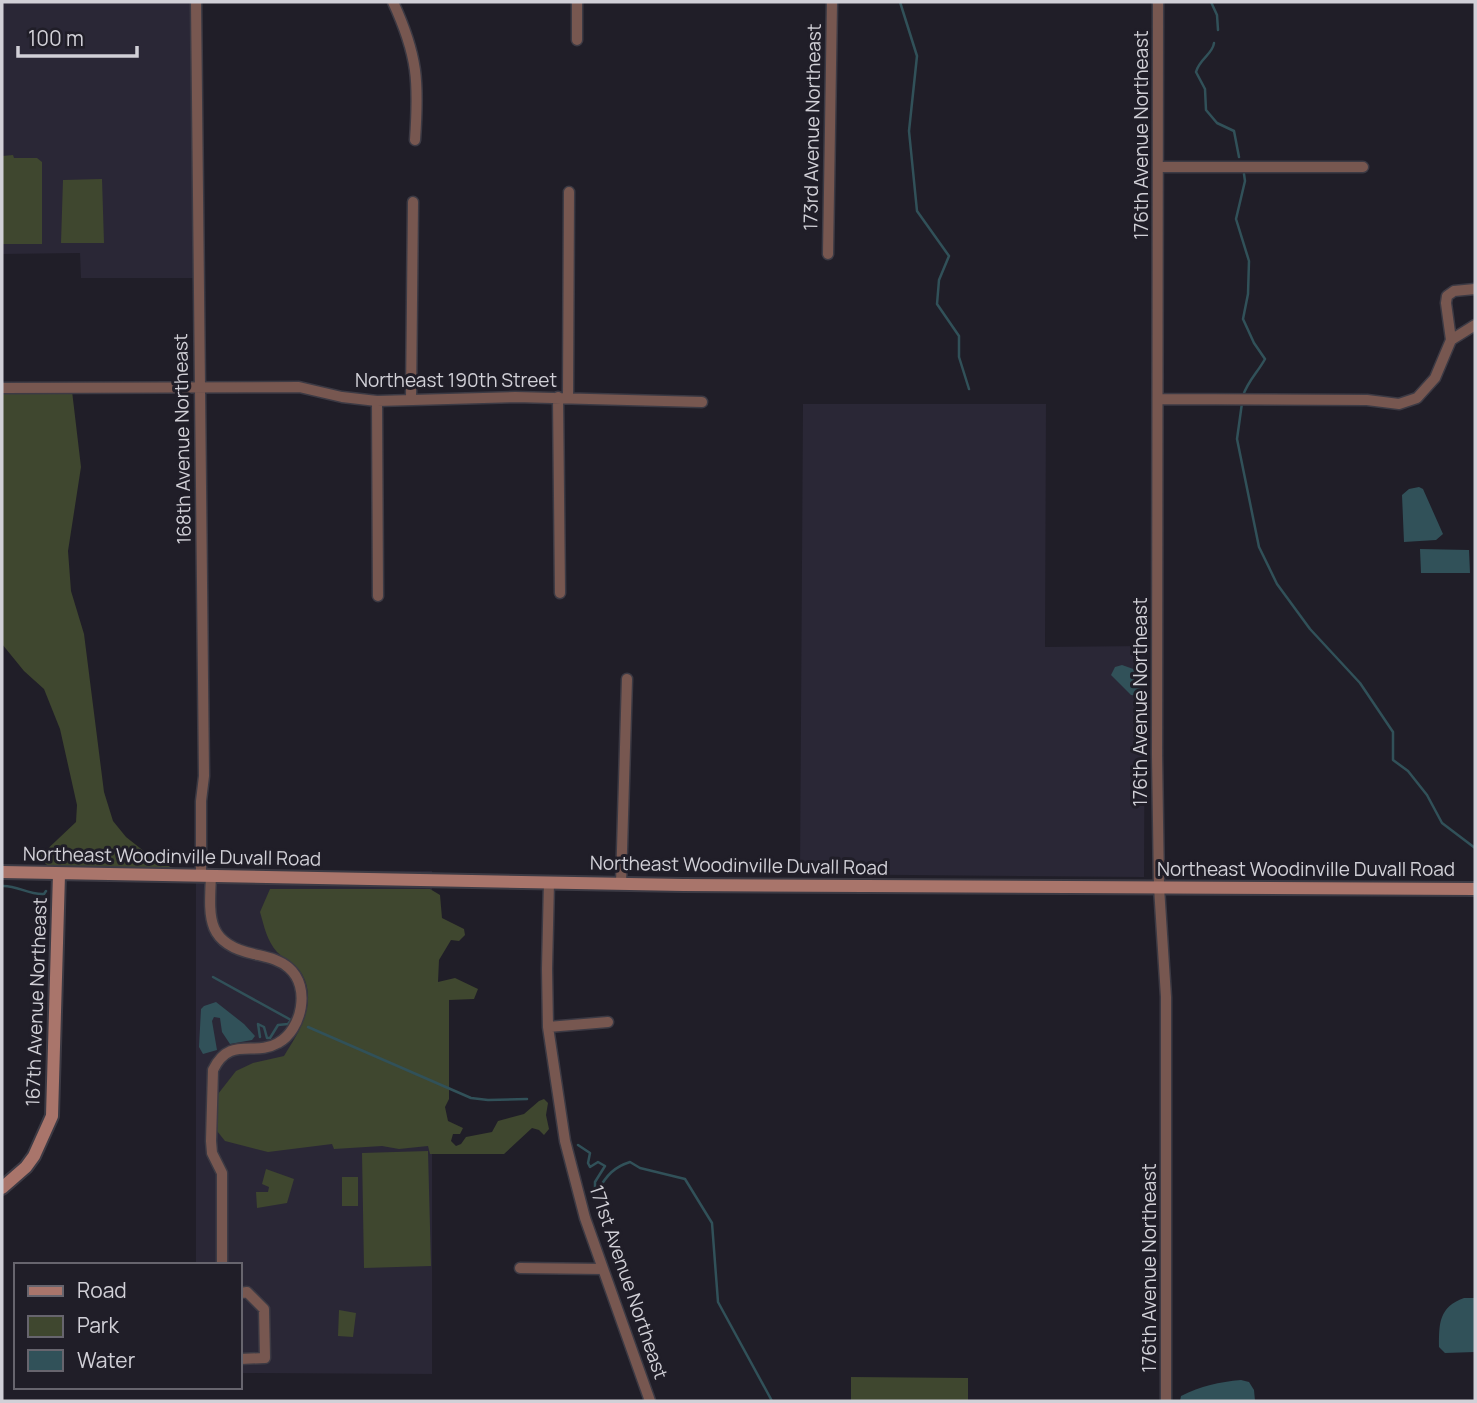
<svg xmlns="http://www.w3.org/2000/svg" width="1477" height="1403" viewBox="0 0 1477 1403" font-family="Manrope,sans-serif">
  <rect width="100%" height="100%" fill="#201e28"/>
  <path fill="#2a2736" d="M2,2h194l3,276h-118l-1,-25 -78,1z
    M803,404h243l-1,243 100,-1 -1,231 -344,-3z
    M196,870l236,1v503l-192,-1v-108h-44z"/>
  <path fill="#3f472f" d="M13,155l1,3h23l5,4v82h-40v-88z
    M102,179l2,64h-43l2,-63z
    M2,390l70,1 9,76 -13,84 3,40 13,43 20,158 9,29 13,16 24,19 26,14 -125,-1 -12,-12 37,-35 1,-17 -17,-76 -16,-40 -20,-18 -22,-27z
    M270,889h160l10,6 2,23 22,11 1,6 -6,6 -8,-1 -12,20 -1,22 17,-4 23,11 -4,10 -25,1v99l-4,8 3,14 15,7 -3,6h-7l-2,7 5,5 5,-2 5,-7 26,-5 6,-11 26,-7 15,-13 5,-2 4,4 -2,12 3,14 -5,6 -5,-5 -7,-2 -28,26h-74l-2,-8 -29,3 -17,-3 -48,3 -2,-5 -64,8 -43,-11 -8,-10 1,-37 18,-23 17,-8 31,-7c15,-24 34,-53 18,-82 -5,-9 -18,-15 -25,-22 -10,-11 -13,-26 -17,-40z
    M428,1151l3,115 -67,2 -2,-115z
    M266,1169l28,10 -7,24 -30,5 -1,-16h12l1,-5 -7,-3z
    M342,1177h16v29h-16z
    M339,1310l17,3 -3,24 -15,-1z
    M851,1377l117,1v23h-117z"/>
  <path fill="#315159" d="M1419,487l4,2 20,45 -7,6 -32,2 -2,-47 7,-6z
    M1420,549l49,1 1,23h-49z
    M1122,665l17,6 3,18 -4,7 -7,-1 -20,-20 4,-8z
    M216,1002l28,22 11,12 -3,4 -22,4 -8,-12 -2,-14 -6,-1 -2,4 5,29 -14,4 -4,-7 2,-38 3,-3z
    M1464,1298h11v54l-30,1 -6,-6c0,-24 0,-40 25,-49z
    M1241,1380l8,2 5,8 1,11h-75l1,-5c20,-10 38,-14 60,-16z"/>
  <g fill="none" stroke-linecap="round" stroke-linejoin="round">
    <path stroke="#315159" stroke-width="2.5" d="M900,2l17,54 -8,75 8,80 32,45 -10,24 -2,24 22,32v21l10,32
      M1211,2l6,13 1,15
      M1214,43c-1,11 -15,16 -18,29l9,17 1,21 11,13 17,8 5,26
      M1243,396c4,-14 15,-24 22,-37l-11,-16 -11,-24 5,-25 1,-33 -13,-42 9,-38 -1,-7
      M1242,403l-5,36 22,108 18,37 33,45 50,54 33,49v28l15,11 19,24 15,28 33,25
      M2,886c15,-1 26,9 42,8l2,-3
      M213,977l78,43
      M308,1027l163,71 17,2 39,-1
      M260,1037l-2,-13 6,3 3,11h3l8,-13 10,-1 3,-4
      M578,1145l12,8 -2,10 2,4 8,-5 7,4 -10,16v7l3,1c9,-15 16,-23 32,-28l10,6 45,11 27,44 6,79 54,99"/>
    <defs>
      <path id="street" d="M196,2l8,774 -3,25v75
        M393,2c25,54 26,80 22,138
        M1158,2l-1,753 2,132 7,110v404
        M577,40v-38
        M1160,167h203
        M828,254l4,-252
        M1451,340l-5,-37 1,-7 7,-5 21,-2
        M2,388l297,-1 43,10 35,4 138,-4 187,5
        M558,397l2,196
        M568,397l1,-205
        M1158,399l209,1 32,4 18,-6 18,-20 16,-38 24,-15
        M411,400l2,-198
        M377,401l1,195
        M211,876c-2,42 -5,68 43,78 12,3 25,5 35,14 22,19 13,62 -11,75 -24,14 -48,-8 -65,27l-2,71 1,12 10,20v92
        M549,882l-2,87 1,58 17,114 20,77 65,183
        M621,884l6,-205
        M548,1027l60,-5
        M520,1268l83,1
        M240,1293l7,-1 17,17 1,49 -25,1"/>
      <path id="secondary" d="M2,872l681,13 792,4
        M2,1188l24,-21 8,-11 18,-40 7,-242"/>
    </defs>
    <use href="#street" stroke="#3c3a44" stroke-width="13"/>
    <use href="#secondary" stroke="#3c3a44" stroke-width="16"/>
    <use href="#street" stroke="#775750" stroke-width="10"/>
    <use href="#secondary" stroke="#a9756b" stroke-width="12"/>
  </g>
  <g text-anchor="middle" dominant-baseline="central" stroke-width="6" stroke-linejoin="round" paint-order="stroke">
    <g font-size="19" fill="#d1d0d7" stroke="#201e28">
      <text transform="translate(812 127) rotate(-89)">173rd Avenue Northeast</text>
      <text transform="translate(1141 135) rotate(-90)">176th Avenue Northeast</text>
      <text x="456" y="380">Northeast 190th Street</text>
      <text transform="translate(182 439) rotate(-91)">168th Avenue Northeast</text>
      <text transform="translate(1140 702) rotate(-90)">176th Avenue Northeast</text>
      <text transform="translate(172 856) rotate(1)">Northeast Woodinville Duvall Road</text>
      <text transform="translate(739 865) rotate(1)">Northeast Woodinville Duvall Road</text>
      <text x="1306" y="869">Northeast Woodinville Duvall Road</text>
      <text transform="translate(36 1002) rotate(-88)">167th Avenue Northeast</text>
      <text transform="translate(1149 1268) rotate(-90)">176th Avenue Northeast</text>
      <text transform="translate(629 1282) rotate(71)">171st Avenue Northeast</text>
    </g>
  </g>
  <rect width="1477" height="1403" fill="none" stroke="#d1d0d7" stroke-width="7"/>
  <rect x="14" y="1263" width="228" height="126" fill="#201e28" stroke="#67656e" stroke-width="2"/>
  <rect x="28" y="1286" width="35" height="10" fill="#a9756b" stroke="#67656e" stroke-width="2"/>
  <text x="77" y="1298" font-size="21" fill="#d1d0d7">Road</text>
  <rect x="28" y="1316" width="35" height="21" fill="#3f472f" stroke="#67656e" stroke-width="2"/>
  <text x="77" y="1333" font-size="21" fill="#d1d0d7">Park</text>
  <rect x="28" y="1350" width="35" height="21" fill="#315159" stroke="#67656e" stroke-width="2"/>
  <text x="77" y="1368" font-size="21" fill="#d1d0d7">Water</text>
  <path d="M18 46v10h119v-10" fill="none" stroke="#d1d0d7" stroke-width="3.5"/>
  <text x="28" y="46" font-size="21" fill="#d1d0d7" stroke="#201e28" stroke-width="5" paint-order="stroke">100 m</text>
</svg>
